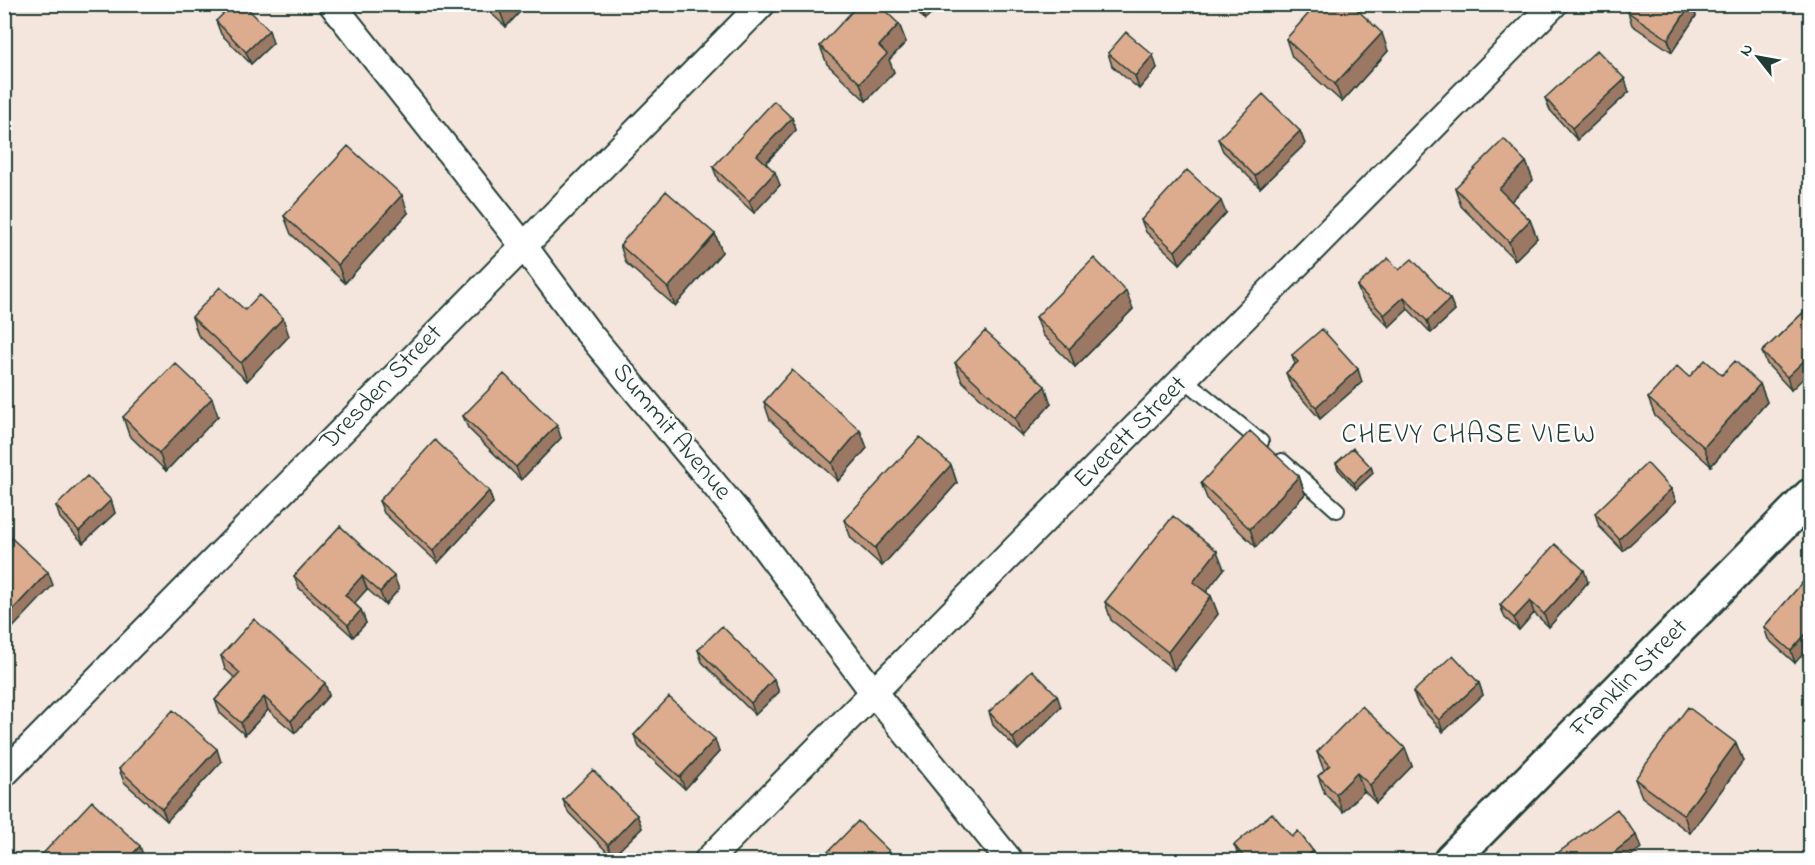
<svg xmlns="http://www.w3.org/2000/svg" width="1815" height="865" viewBox="0 0 1815 865" font-family="'Indie Flower',sans-serif">
  <rect width="100%" height="100%" fill="#f5e6dd"/>
  <filter id="ink" filterUnits="userSpaceOnUse"><feTurbulence type="fractalNoise" baseFrequency=".0167" numOctaves="2"/><feDisplacementMap in="SourceGraphic" scale="12" xChannelSelector="R" yChannelSelector="G"/><feConvolveMatrix kernelMatrix="1 2 1 2 8 2 1 2 1" color-interpolation-filters="sRGB"/></filter>
  <g filter="url(#ink)">
    <g fill="none" stroke-linecap="round" stroke-linejoin="round">
      <defs>
        <path id="service" d="M1184,379l77,63
          M1282,461l55,49"/>
        <path id="minor" d="M332,4l191,241 64,86 161,194 126,168 135,167
          M4,774l758,-770
          M708,860l846,-856"/>
        <g id="tertiary">
          <path id="s1" d="M1451,860l359,-364"/>
        </g>
      </defs>
      <use href="#service" stroke="#1f3d34" stroke-width="18"/>
      <use href="#minor" stroke="#1f3d34" stroke-width="30"/>
      <use href="#tertiary" stroke="#1f3d34" stroke-width="38"/>
      <use href="#service" stroke="#fff" stroke-width="14"/>
      <use href="#minor" stroke="#fff" stroke-width="26"/>
      <use href="#tertiary" stroke="#fff" stroke-width="33"/>
    </g>
    <path fill="#be947b" stroke="#1f3d34" stroke-width="1.5" d="M481,4h46l-21,23z
      M911,4h31l-17,16z
      M1424,4h15l-4,7z
      M1633,4h59l4,12 -24,36 -40,-27 -4,-13z
      M216,21l57,22 -22,21 -30,-30z
      M899,24l7,18 -17,18 5,12 -28,29 -39,-37 -7,-18z
      M1286,39l102,12 -46,51 -50,-45z
      M1108,53l49,15 -18,21 -27,-23z
      M1629,92l-52,48 -27,-30 -5,-12z
      M792,118l4,12 -30,33 14,22 -26,28 -36,-33 -5,-13z
      M1300,131l5,13 -45,44 -37,-37 -5,-12z
      M1526,162l7,18 -22,21 19,19 7,18 -22,22 -54,-54 -6,-18z
      M408,213l-63,70 -54,-49 -7,-18z
      M1226,213l-46,51 -34,-32 -5,-12z
      M715,234l7,18 -47,54 -49,-43 -6,-18z
      M1357,286l93,13 5,12 -24,22 -23,-24 -19,18 -27,-28z
      M1126,291l7,18 -58,58 -32,-32 -7,-18z
      M1810,306l-19,84 -24,-26 -5,-12z
      M245,310l44,26 -42,45 -49,-46 -6,-18z
      M1292,355l70,27 -42,37 -29,-33 -5,-13 9,-9z
      M955,363l96,41 -29,32 -60,-55z
      M1722,375l38,9 7,18 -56,64 -56,-50 -7,-18z
      M764,402l96,28 7,18 -29,33 -68,-61z
      M218,416l-52,55 -37,-36 -6,-18z
      M463,416l98,22 -40,42 -53,-52z
      M1336,463l35,4 2,6 -17,16 -18,-20z
      M951,465l6,18 -75,83 -31,-28 -7,-18z
      M1299,476l6,18 -49,53 -48,-46 -7,-18z
      M1671,489l5,12 -53,50 -24,-25 -4,-13z
      M489,491l4,12 -55,60 -54,-50 -5,-12z
      M111,500l4,13 -32,30 -23,-25 -4,-12z
      M340,526l59,63 -14,16 -18,-16 -13,14 7,7 5,13 -13,14 -54,-49 -5,-12z
      M1224,569l-18,23 5,4 7,18 -44,56 -63,-50 -6,-18z
      M1810,574l-15,89 -27,-24 -4,-12z
      M1588,582l-39,45 -15,-14 -15,17 -14,-12 -5,-13z
      M698,650l81,42 -24,23 -53,-53z
      M221,656l108,39 -34,38 -27,-23 -23,25 -25,-22 -5,-13 20,-22 -10,-9z
      M1479,683l4,12 -40,37 -25,-28 -5,-12z
      M1061,707l-43,43 -25,-25 -4,-13z
      M634,735l85,17 -34,37 -46,-42z
      M1736,743l7,18 -53,72 -48,-36 -7,-18z
      M1405,748l7,18 -36,37 -12,-12 -21,21 -18,-18 -7,-18 6,-5 -7,-19z
      M221,762l-54,59 -43,-39 -5,-13z
      M563,800l74,15 5,13 -30,29 -44,-45z
      M1234,845l83,16h-76l-2,-4z"/>
    <path fill="#9b7864" stroke="#1f3d34" stroke-width="1.5" d="M504,4h23l-21,23 -7,-18z
      M924,4h18l-17,16 -4,-12z
      M1432,4h7l-4,7z
      M1691,4l5,12 -24,36 -4,-13z
      M899,24l7,18 -17,18 5,12 -28,29 -6,-18 19,-37z
      M269,30l4,13 -22,21 -5,-12z
      M1382,33l6,18 -46,51 -7,-18z
      M1153,55l4,13 -18,21 -4,-13z
      M1625,79l4,13 -52,48 -5,-12z
      M792,118l4,12 -35,38 -4,-13z
      M1300,131l5,13 -45,44 -5,-12z
      M1526,162l7,18 -28,27 -6,-18z
      M775,172l5,13 -26,28 -5,-12z
      M402,195l6,18 -63,70 -7,-18z
      M1221,201l5,12 -46,51 -5,-13z
      M1530,220l7,18 -22,22 -6,-18z
      M715,234l7,18 -47,54 -7,-18z
      M1126,291l7,18 -58,58 -6,-18z
      M1404,297l4,12 -19,18 -5,-12z
      M1450,299l5,12 -24,22 -4,-12z
      M283,318l6,18 -42,45 -6,-18z
      M1810,355v17l-19,18 -4,-13z
      M1358,369l4,13 -42,37 -4,-12z
      M1760,384l7,18 -56,64 -7,-19z
      M1045,386l6,18 -29,32 -7,-18z
      M212,398l6,18 -52,55 -7,-18z
      M557,425l4,13 -40,42 -5,-13z
      M860,430l7,18 -29,33 -6,-18z
      M951,465l6,18 -75,83 -7,-18z
      M1371,467l2,6 -17,16 -2,-6z
      M1299,476l6,18 -49,53 -6,-18z
      M1671,489l5,12 -53,50 -4,-12z
      M489,491l4,12 -55,60 -5,-12z
      M111,500l4,13 -32,30 -4,-12z
      M1217,551l7,18 -24,31 -7,-18z
      M1584,570l4,12 -39,45 -5,-13z
      M48,572l5,13 -49,52v-18z
      M362,576l5,13 -17,19 -5,-13z
      M394,576l5,13 -14,16 -5,-13z
      M1211,596l7,18 -44,56 -6,-18z
      M1530,601l4,12 -15,17 -5,-12z
      M361,610l5,13 -13,14 -5,-12z
      M1810,629v17l-15,17 -4,-12z
      M774,679l5,13 -24,23 -4,-12z
      M325,683l4,12 -34,38 -4,-12z
      M1479,683l4,12 -40,37 -4,-12z
      M1057,695l4,12 -43,43 -5,-12z
      M264,697l4,13 -23,25 -4,-12z
      M715,739l4,13 -34,37 -5,-12z
      M1736,743l7,18 -53,72 -6,-18z
      M1405,748l7,18 -36,37 -6,-18z
      M217,749l4,13 -54,59 -5,-12z
      M1357,773l7,18 -21,21 -7,-18z
      M637,815l5,13 -30,29 -4,-12z
      M1636,835l5,13 -17,13h-21z
      M140,846l4,12 -2,3h-16z
      M889,851l3,10h-13z
      M1313,851l4,10h-15z"/>
    <path fill="#ddac8f" stroke="#1f3d34" stroke-width="1.5" d="M233,4h10l26,26 -23,22 -30,-31z
      M494,4h10l-5,5z
      M859,4h19l21,20 -20,22 8,8 -27,29 -40,-37z
      M1317,4h34l31,29 -47,51 -49,-45z
      M1633,4h58l-23,35 -40,-27z
      M1126,32l27,23 -18,21 -27,-23z
      M1597,50l28,29 -53,49 -27,-30z
      M1263,94l37,37 -45,45 -37,-37z
      M774,101l18,17 -35,37 18,17 -26,29 -36,-34z
      M1504,139l22,23 -27,27 31,31 -21,22 -54,-54z
      M348,146l54,49 -64,70 -54,-49z
      M1187,170l34,31 -46,50 -34,-31z
      M666,191l49,43 -47,54 -48,-43z
      M1094,258l32,33 -57,58 -33,-32z
      M1388,258l11,12 13,-11 38,40 -23,22 -23,-24 -20,18 -27,-29z
      M220,287l25,23 14,-15 24,23 -42,45 -49,-46z
      M1810,306v49l-23,22 -25,-25z
      M1322,329l36,40 -42,38 -30,-34 12,-11 -6,-7z
      M985,331l60,55 -30,32 -60,-55z
      M1705,360l17,15 13,-14 25,23 -56,63 -56,-49 29,-32 12,11z
      M175,363l37,35 -53,55 -36,-36z
      M792,370l68,60 -28,33 -68,-61z
      M504,374l53,51 -41,42 -53,-51z
      M1250,431l49,45 -49,53 -49,-46z
      M920,437l31,28 -76,83 -31,-28z
      M435,440l54,51 -56,60 -54,-50z
      M1353,448l18,19 -17,16 -18,-20z
      M1647,463l24,26 -52,50 -24,-26z
      M87,476l24,24 -32,31 -23,-25z
      M1173,516l44,35 -24,31 18,14 -43,56 -63,-50z
      M340,526l54,50 -14,16 -18,-16 -17,19 16,15 -13,15 -54,-49z
      M5,532l43,40 -44,47v-86z
      M1555,544l29,26 -40,44 -14,-13 -16,17 -14,-13z
      M1810,574v55l-19,22 -27,-24z
      M254,619l71,64 -34,38 -27,-24 -23,26 -26,-23 25,-27 -19,-17z
      M722,626l52,53 -23,24 -53,-53z
      M1453,655l26,28 -40,37 -26,-28z
      M1032,670l25,25 -44,43 -24,-26z
      M669,697l46,42 -35,38 -46,-42z
      M1362,706l43,42 -35,37 -13,-12 -21,21 -18,-18 12,-11 -13,-13z
      M1688,707l48,36 -52,72 -49,-36z
      M173,710l44,39 -55,60 -43,-40z
      M593,770l44,45 -29,30 -45,-45z
      M92,801l48,45 -14,15h-90z
      M1617,809l19,26 -33,26h-44l-4,-6z
      M1272,813l20,24 6,-6 15,20 -11,10h-55l-13,-16z
      M858,821l31,30 -10,10h-60z"/>
  </g>
  <g text-anchor="middle" dominant-baseline="central" stroke-width="5" stroke-linejoin="round" paint-order="stroke">
    <g font-size="26" fill="#1f3d34" stroke="#fff">
      <text transform="translate(382 388) rotate(-46)">Dresden Street</text>
      <text transform="translate(671 432) rotate(50)">Summit Avenue</text>
      <text transform="translate(1131 433) rotate(-45)">Everett Street</text>
      <text stroke="none"><textPath href="#s1" startOffset="255">Franklin Street</textPath></text>
    </g>
    <g font-size="28" letter-spacing="1.5" fill="#1f3d34" stroke="#fff">
      <text x="1469" y="435">CHEVY CHASE VIEW</text>
    </g>
  </g>
  <rect width="1815" height="865" fill="none" stroke="#fff" stroke-width="24"/>
  <rect x="12" y="12" width="1791" height="841" fill="none" stroke="#1f3d34" stroke-width="2" filter="url(#ink)"/>
  <g transform="translate(1758 57) rotate(301)" stroke="#ffffff" stroke-width="4.5" paint-order="stroke">
  <path d="M0-4.5L10 22L0 15L-10 22Z" fill="#1f3d34"/>
  <text y="-9" font-size="16" font-weight="bold" text-anchor="middle" fill="#1f3d34">N</text>
  </g>
</svg>
